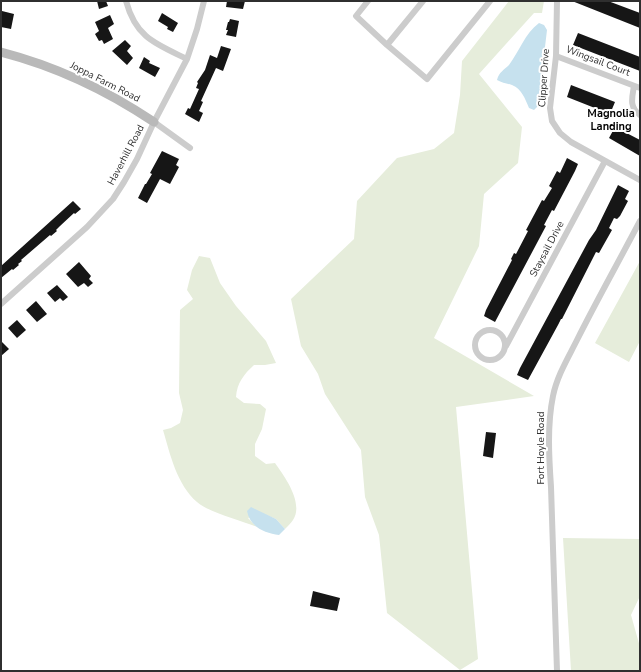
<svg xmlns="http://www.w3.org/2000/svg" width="641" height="672" viewBox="0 0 641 672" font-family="'Nunito Sans',sans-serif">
  <rect width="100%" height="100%" fill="#fff"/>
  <path fill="#e6eddb" d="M509,1h35l-2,12h-8l-55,61 43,53 -4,36 -34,31 -5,52 -45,92 100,58 -78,11 22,252 -18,11 -73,-57 -8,-78 -14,-38 -4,-47 -36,-56 -7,-20 -17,-28 -10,-47 63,-60 3,-38 40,-43 37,-9 20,-16 6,-38 2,-34z
    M199,256l11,2 10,25 16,23 30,35 10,22 -11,2h-11c-10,9 -17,18 -18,32l8,6 16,1 6,5 -4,20 -7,15v12l11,8 9,-1c10,14 29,40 18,57 -2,3 -5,6 -8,9l-9,-10 -12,-5 -16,4 9,9c-17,-7 -47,-14 -60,-25 -20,-17 -27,-48 -34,-72l8,-2 9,-5 3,-13 -4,-17 1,-83 13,-11 -6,-9 5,-20z
    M640,261v80l-11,21 -34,-19z
    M563,538l77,1v57l-9,19 9,32v24h-69z"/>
  <path fill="#c6e1ee" d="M539,23l5,2 3,5 -9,76 -4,4 -5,-2c-4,-9 -7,-19 -17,-23 -6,-2 -10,-2 -15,-5 2,-8 7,-10 12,-15 10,-13 16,-32 30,-42z
    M251,507l25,12 9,10 -6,6c-14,-2 -29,-8 -32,-24z"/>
  <path fill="#161616" d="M97,1h9l2,5 -9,3z
    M227,1h18l-2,8 -17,-2z
    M572,1h36l32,12v15z
    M2,11l12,3 -3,15 -10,-2z
    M162,13l16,10 -5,9 -6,-3 1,-2 -10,-6z
    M110,15l4,9 -6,4 5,11 -9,5 -2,-4 -3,1 -4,-7 4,-3 -4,-9z
    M230,19l9,2 -3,16 -10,-2 2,-5h-2l2,-8h1z
    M578,33l62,24v14l-67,-26z
    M125,40l6,6 -4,5 6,7 -6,7 -15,-14z
    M221,46l10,3 -8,22 -7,-3 -15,33 2,1 -4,9 4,2 -4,9 -14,-8 3,-6 2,1 9,-20 -3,-1 2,-5 -1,-1 8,-12 5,-15 7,3z
    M144,57l6,4 -1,2 11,5 -5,9 -16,-9z
    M571,85l44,17 -5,12 -43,-17z
    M615,127l25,13v16l-31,-18z
    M162,151l17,8 -3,6 3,2 -9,17 -10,-5 -13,24 -9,-5 7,-14h1l6,-10 -2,-1z
    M567,158l11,6 -3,7 -21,40 -2,-1 -8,15 2,1 -51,96 -11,-6 2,-6 26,-50 -1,-1 3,-6 2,1 12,-23 -2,-1 16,-30 2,1 8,-13 -3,-2 8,-15 3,2z
    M618,185l11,6 -4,8 3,2 -8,15 -3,3 -3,-1 -5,10 3,2 -13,23 -3,-1 -34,67h-1l-3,6 -30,55 -11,-5 3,-7 69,-128 7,-10z
    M73,201l8,8 -6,5 -1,-1 -14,13 -4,4 1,1 -6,5 -1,-1 -29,25 1,1 -4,3 1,1 -6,5 -1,-1 -11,9v-12z
    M79,262l12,14 -2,3 4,4 -5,4 -4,-4 -6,4 -12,-13z
    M57,285l11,12 -5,4 -3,-3 -5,4 -8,-9z
    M36,301l11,13 -10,8 -11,-12z
    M17,320l9,10 -9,8 -9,-10z
    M1,341l8,8 -8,7z
    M486,432l10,1 -3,25 -10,-2z
    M313,591l27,7 -3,13 -27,-5z"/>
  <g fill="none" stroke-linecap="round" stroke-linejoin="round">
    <path stroke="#ccc" stroke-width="6" d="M126,1c10,37 30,43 61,58
      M368,1l-12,15 31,29 40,34 63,-78
      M557,1l-1,55 -6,52 2,13 8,12 11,9 69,38
      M387,45l36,-44
      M556,56l84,32
      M634,86c-2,12 -5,21 6,29
      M154,122l36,26
      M1,304l86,-77 26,-28 11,-17 13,-23 17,-37 33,-63 10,-30 7,-28
      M475 345a15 15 0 1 1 30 0a15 15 0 1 1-30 0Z
      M506,346l99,-185
      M557,671l-6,-184c-2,-29 -4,-62 2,-91 4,-20 15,-38 24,-56 20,-40 42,-79 63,-119"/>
    <path stroke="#b9b9b9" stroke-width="9" d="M1,52c54,14 107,39 153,70"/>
  </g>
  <g text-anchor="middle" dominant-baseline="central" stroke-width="4" stroke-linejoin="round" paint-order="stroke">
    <g font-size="10" fill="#2f2f2f" stroke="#fff">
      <text transform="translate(598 61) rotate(21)">Wingsail Court</text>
      <text transform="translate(544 78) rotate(-86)">Clipper Drive</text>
      <text transform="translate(105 82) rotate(27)">Joppa Farm Road</text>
      <text transform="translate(126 155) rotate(-62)">Haverhill Road</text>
      <text transform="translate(547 249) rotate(-62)">Staysail Drive</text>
      <text transform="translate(541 448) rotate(-90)">Fort Hoyle Road</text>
    </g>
    <g font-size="11" font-weight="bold" fill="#000" stroke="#fff">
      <text x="611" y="113">Magnolia<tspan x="611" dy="13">Landing</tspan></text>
    </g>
  </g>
  <rect width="641" height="672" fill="none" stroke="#2f2f2f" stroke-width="4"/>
</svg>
